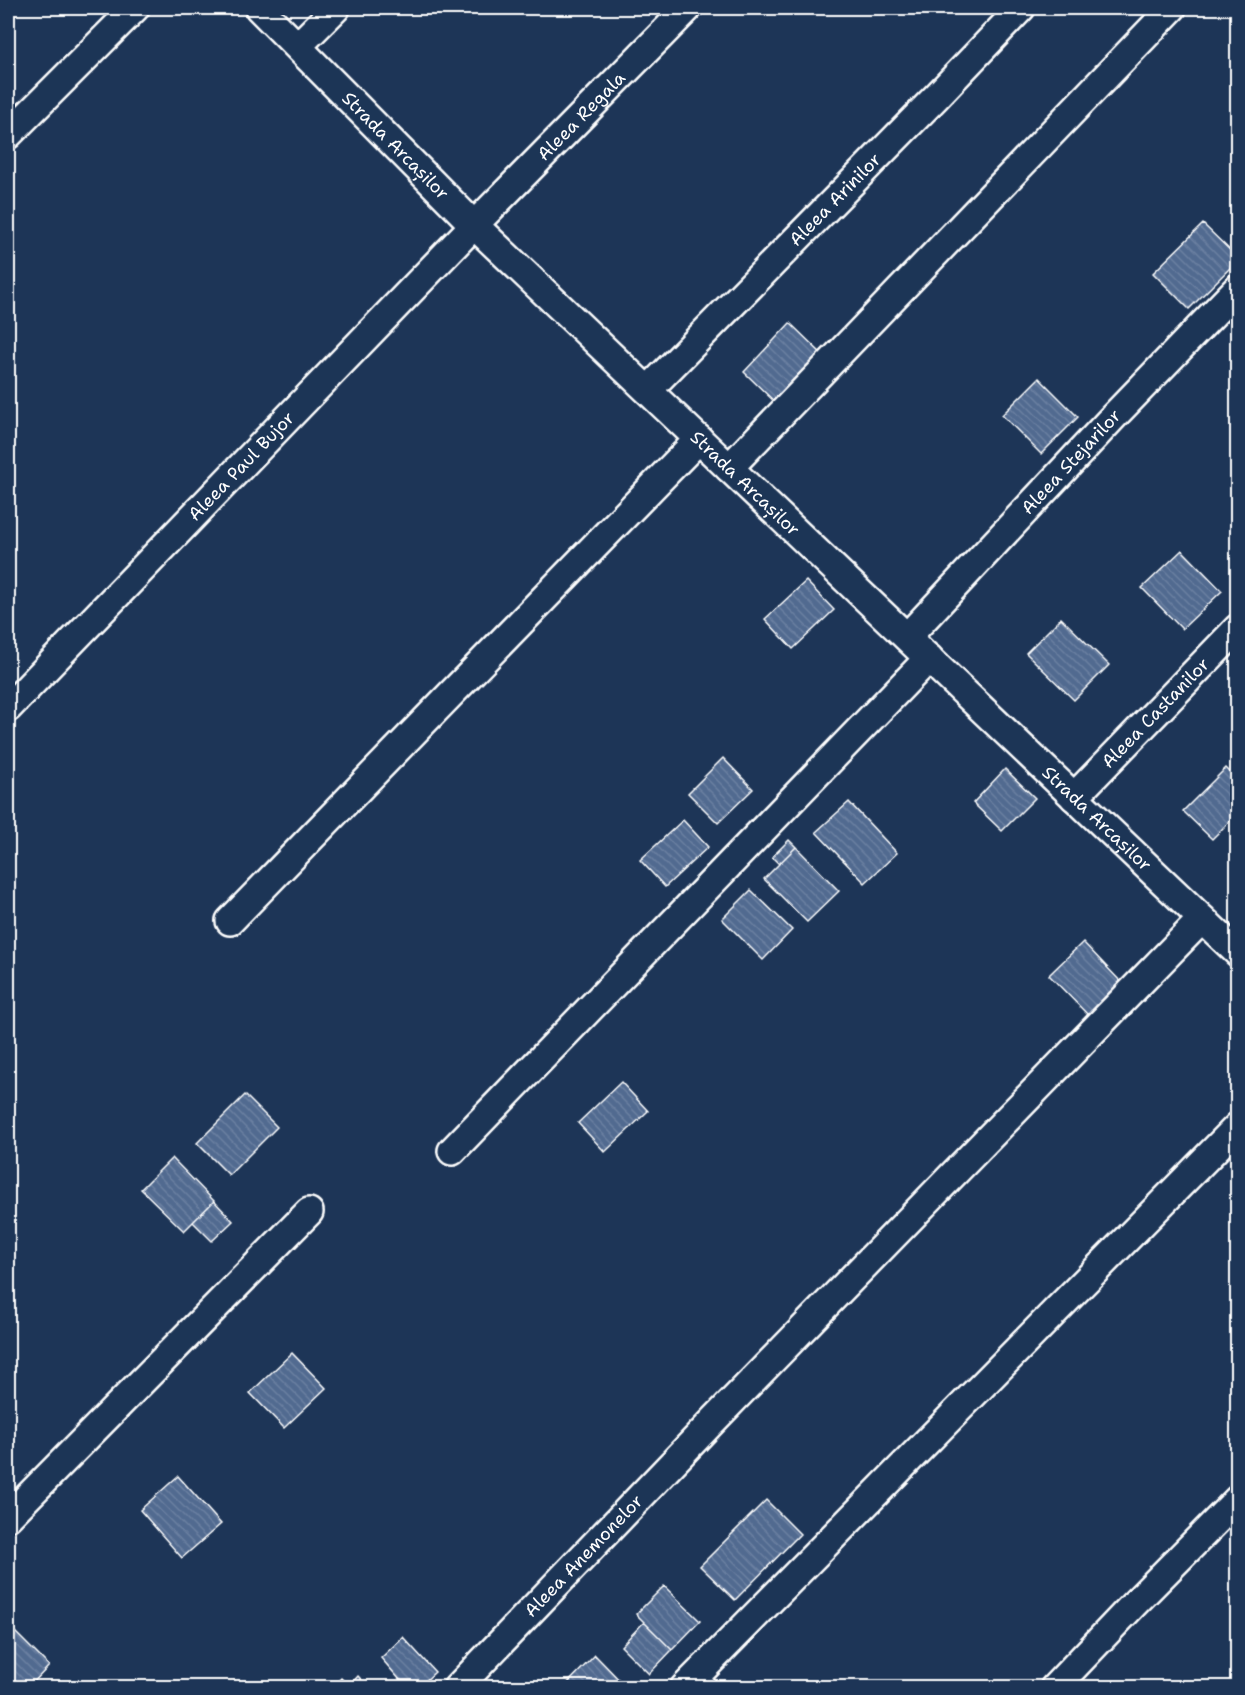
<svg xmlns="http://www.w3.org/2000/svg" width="1245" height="1695" viewBox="0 0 1245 1695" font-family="'Shantell Sans',sans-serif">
  <defs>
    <pattern id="building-back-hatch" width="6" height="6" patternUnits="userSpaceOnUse" patternTransform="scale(1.5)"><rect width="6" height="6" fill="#516a90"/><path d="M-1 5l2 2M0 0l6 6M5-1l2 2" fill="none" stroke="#6b80a1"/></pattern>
  </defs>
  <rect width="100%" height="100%" fill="#1d3557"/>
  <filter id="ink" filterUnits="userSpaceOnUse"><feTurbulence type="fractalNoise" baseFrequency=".0167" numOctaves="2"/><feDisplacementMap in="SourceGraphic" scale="12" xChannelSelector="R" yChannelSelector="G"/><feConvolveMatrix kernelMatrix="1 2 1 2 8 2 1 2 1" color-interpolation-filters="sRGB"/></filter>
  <g filter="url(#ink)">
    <path fill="url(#building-back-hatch)" stroke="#fff" stroke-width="1.5" d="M1203,224l35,34v2l-49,49 -36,-36z
      M790,323l36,35 -46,49 -36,-35z
      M1039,378l39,39 -37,37 -39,-39z
      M1182,550l40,41 -40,38 -40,-41z
      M806,581l28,29 -41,39 -28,-30z
      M1061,618l48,47 -35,35 -48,-47z
      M723,758l30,31 -35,34 -30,-30z
      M1226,768l12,12v33l-26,26 -29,-28z
      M1005,769l30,29 -33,33 -29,-28z
      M849,802l48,51 -32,30 -49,-51z
      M683,820l25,27 -43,40 -25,-27z
      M789,840l7,7 -17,17 -7,-7z
      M796,847l43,44 -32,31 -43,-43z
      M751,890l41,40 -29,30 -41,-41z
      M1083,942l39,41 -33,33 -40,-41z
      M621,1082l27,29 -43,41 -27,-29z
      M245,1095l32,32 -48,48 -32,-32z
      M172,1158l42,43 -30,30 -43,-42z
      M214,1201l19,20 -21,20 -19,-19z
      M292,1353l34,35 -42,40 -34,-35z
      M178,1476l43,48 -39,34 -42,-48z
      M766,1500l34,34 -65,66 -35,-34z
      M664,1586l36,35 -28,29 -36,-36z
      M644,1622l28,28 -23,24 -28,-28z
      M8,1625l41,41 -21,22h-20z
      M403,1637l32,35 -17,16h-11l-26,-30z
      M595,1655l32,33h-64z
      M358,1676l11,12h-23l3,-2z
      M341,1678l8,8 -3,2h-15z"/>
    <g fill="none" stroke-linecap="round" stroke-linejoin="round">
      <defs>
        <g id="street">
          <path id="s1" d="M259,8l215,217 764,728"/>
          <path d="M298,46l38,-38"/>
          <path d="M8,135l127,-127"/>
          <path id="s2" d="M648,390l288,-293 85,-89"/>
          <path d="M729,468l443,-460"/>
          <path id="s3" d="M907,637l208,-222 123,-127"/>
          <path id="s4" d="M8,708l466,-483 214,-217"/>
          <path id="s5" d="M1074,797l164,-169"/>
          <path d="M230,921l469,-482"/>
          <path d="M452,1151l477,-493"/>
          <path d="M8,1517l301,-305"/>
          <path id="s6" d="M457,1688l254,-265 491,-504"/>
          <path d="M684,1688l554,-562"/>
          <path d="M1054,1688l80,-84 104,-105"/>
        </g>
      </defs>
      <use href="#street" stroke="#fff" stroke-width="32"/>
      <use href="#street" stroke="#1d3557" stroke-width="27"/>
    </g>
  </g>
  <g text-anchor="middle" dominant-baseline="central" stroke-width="5" stroke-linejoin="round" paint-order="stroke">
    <g font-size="18" fill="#fff" stroke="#1d3557">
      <text stroke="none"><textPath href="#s4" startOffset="824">Aleea Regala</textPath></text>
      <text stroke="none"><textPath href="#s1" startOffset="194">Strada Arcașilor</textPath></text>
      <text stroke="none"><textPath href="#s2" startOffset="267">Aleea Arinilor</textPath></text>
      <text stroke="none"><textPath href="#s3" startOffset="240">Aleea Stejarilor</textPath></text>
      <text stroke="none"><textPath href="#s4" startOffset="336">Aleea Paul Bujor</textPath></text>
      <text stroke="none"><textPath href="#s1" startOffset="680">Strada Arcașilor</textPath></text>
      <text stroke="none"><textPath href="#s5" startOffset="117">Aleea Castanilor</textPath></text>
      <text stroke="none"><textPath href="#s1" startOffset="1166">Strada Arcașilor</textPath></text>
      <text stroke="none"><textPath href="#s6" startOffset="183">Aleea Anemonelor</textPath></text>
    </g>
  </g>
  <rect width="1245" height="1695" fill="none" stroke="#1d3557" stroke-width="30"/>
  <rect x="15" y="15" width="1215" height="1665" fill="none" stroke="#fff" stroke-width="2" filter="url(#ink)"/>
</svg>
